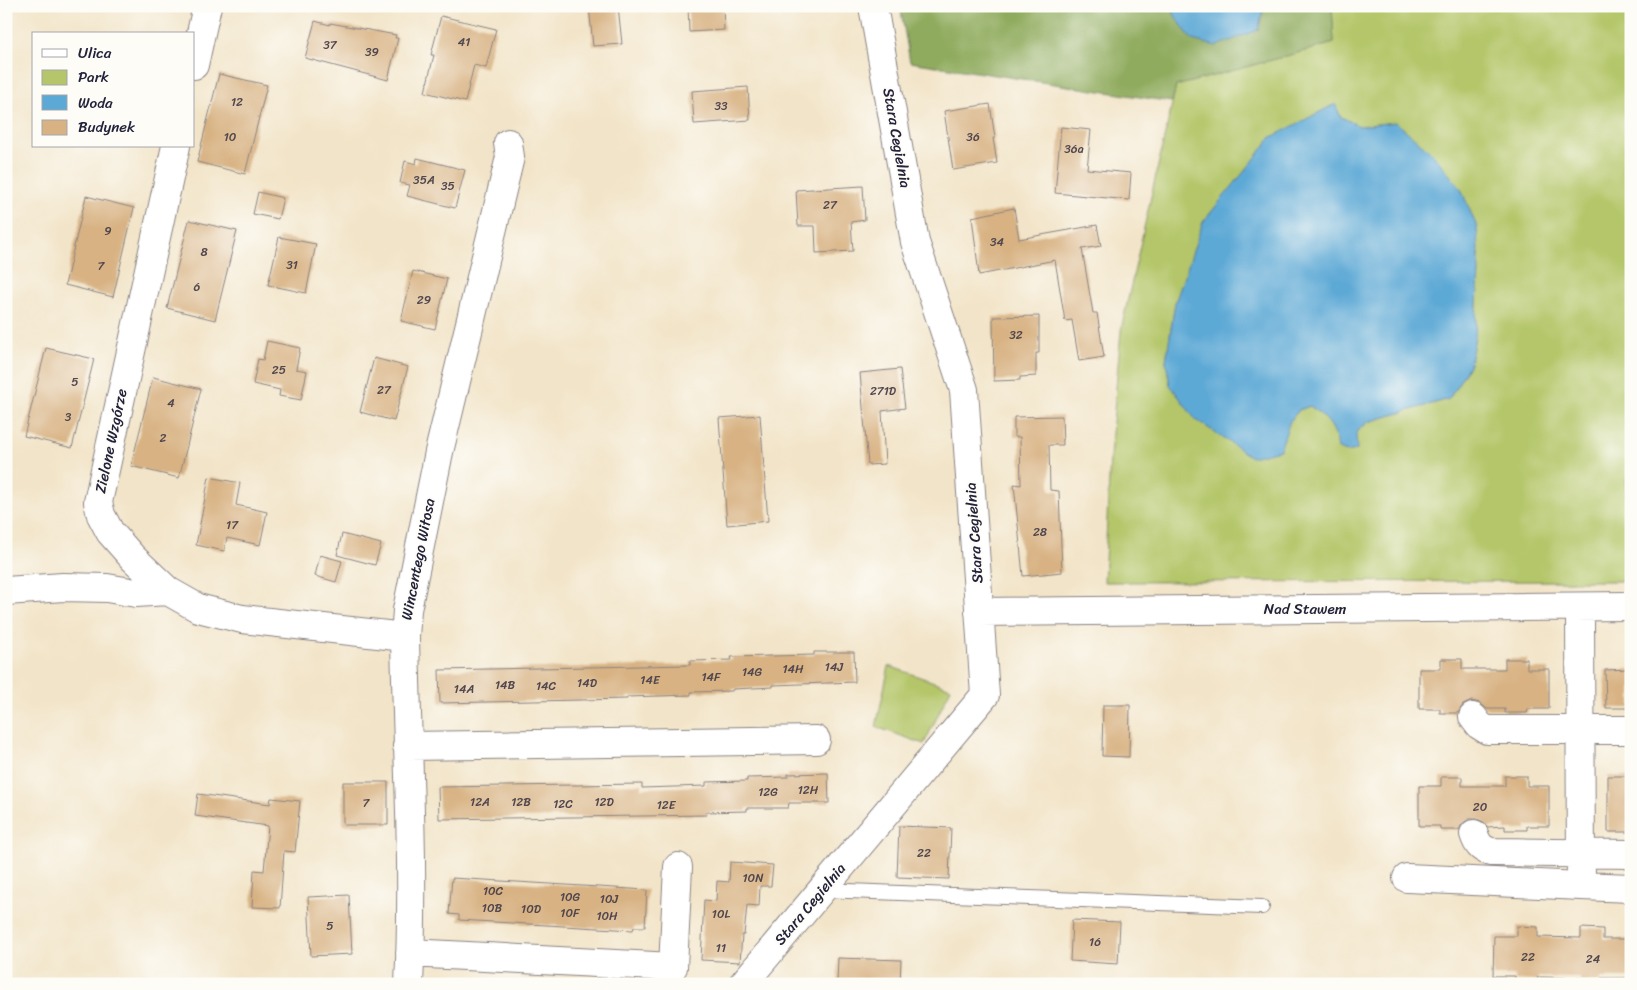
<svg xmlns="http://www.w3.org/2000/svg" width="1637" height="990" viewBox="0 0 1637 990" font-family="Sriracha,sans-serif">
  <rect width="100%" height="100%" fill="#fdfcf7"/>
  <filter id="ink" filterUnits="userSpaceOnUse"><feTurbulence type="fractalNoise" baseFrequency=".02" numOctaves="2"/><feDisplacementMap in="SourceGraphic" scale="10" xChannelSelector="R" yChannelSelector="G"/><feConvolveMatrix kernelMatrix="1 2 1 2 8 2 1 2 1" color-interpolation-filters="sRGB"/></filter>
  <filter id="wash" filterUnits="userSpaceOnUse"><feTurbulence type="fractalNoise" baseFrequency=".0096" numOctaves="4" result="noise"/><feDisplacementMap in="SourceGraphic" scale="20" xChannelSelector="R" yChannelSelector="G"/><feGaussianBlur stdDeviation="1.12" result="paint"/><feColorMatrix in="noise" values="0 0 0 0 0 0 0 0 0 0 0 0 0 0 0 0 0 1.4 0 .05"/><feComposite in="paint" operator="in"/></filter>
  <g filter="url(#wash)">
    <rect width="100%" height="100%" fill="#f2e4c8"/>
    <path fill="#b4c669" stroke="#6b7452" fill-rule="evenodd" d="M1332,6h299v472h-5l2,103 -524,1 6,-125 11,-127 55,-244 158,-43zM1341,117l18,9 37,-4 83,150 -4,64 -5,28 -21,35 -81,23 -12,10 -19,4 -8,-15 -19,-15 -11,4 -9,11 -120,-36 -4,-24 9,-58 82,-147 13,-18z
      M889,666l62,22 -27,56 -48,-17z"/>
    <path fill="#8fab5d" stroke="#58664c" d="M900,6h272l3,10 83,14 6,-24h68l2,37 -158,43 -4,16 -262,-40z"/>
    <path fill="#5da9d6" stroke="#406688" d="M1172,6h92l-6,24 -42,16 -24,-6 -17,-24z
      M1335,104l6,13 18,9 37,-4 37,32 28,35 16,38 2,45 -4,64 -5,28 -21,35 -81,23 -12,10 1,18 -10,2 -9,-3c-2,-22 -11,-30 -28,-43l-11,4 -9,11 -10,29 -29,7 -56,-38 -25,-34 -4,-24 9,-58 28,-81 54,-66 13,-18z"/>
    <g id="blocks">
      <path fill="#d8b283" d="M589,6h29l4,38 -29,2z
        M688,6h35l1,24 -35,2z
        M441,16l55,13 -10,39 -12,-3 -9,37 -40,-10 9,-37h-3z
        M315,21l15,4v-2l66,12 -1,3h3l-10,42 -83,-22z
        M219,74l48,11 -22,89 -48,-12z
        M748,87l2,33 -56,4 -2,-33z
        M990,104l5,34h-2l4,25 -44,7 -9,-59z
        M1061,127l30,3 -4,39 44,4 -2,27 -74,-7z
        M417,158l48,12 -10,38 -48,-12 3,-11 -10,-2 5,-22 11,3z
        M863,186l2,34 -14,2 2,29 -37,2 -1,-27h-17l-2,-36z
        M258,192l25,6 -5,21 -25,-5z
        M86,196l48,12 -21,89 -48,-12z
        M1014,208l5,31 78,-14 4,21 -19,3 11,64h4l7,44 -25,4 -7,-41 -7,1 -10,-61 -76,15 -7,-58z
        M189,220l48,11 -22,89 -48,-12z
        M279,237l37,7 -10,49 -38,-8z
        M413,271l34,8 -12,50 -34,-8z
        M1039,316v37h-3v23l-16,1v3l-26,1 -1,-64z
        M267,341l33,7 -4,21 11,2 -6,29 -22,-4 1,-6 -27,-6 5,-25 5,1z
        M46,348l48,11 -22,89 -48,-12z
        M374,358l34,9 -14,54 -34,-9z
        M900,369l5,39 -23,3 3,53 -17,1 -8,-92z
        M153,377l48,12 -22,89 -48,-12z
        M760,415l8,106 -41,4 -8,-107z
        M1062,416l1,29h-14l1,45 9,1 3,81 -39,4 -9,-92 7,1 -1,-48h-6v-20z
        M209,477l31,6 -4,22 31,7 -7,33 -33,-7 -3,13 -28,-6z
        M342,534l39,10 -6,21 -38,-10z
        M320,555l22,6 -6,21 -21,-6z
        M814,652h40l1,30 -82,3v2l-40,2 -1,2 -41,1v3l-64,2v2l-187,4 -1,-33 251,-5v-4l42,-1 -1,-3 83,-2z
        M1441,659h21v10h43v-10h22v10h22v40h-21l-1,4h-22v-4h-18l-7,-6 -8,-2 -9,4 -5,8h-18v-4h-21v-40h22z
        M1631,669v39h-25l-1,-38z
        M1103,705h27l-1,52 -27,-1z
        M828,773l1,30h-40l-1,5h-41v3l-41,1 1,3 -268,4 -1,-32 204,-3v4l64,-2v-4l41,-1v-3l41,-1v-3z
        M1505,776h22v10h22v40h-22v4h-22v-4l-18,1 -3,-5 -7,-3h-8l-7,5 -3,6h-19v-4h-21v-40h22v-9h21v9h43z
        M1608,776h23v56h-23z
        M343,782h45v43h-45z
        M198,794l72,10 1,-6 29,3 -5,51 -11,-1 -4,57 -28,-1 2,-37 10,1 4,-45 -73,-10z
        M899,826l52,2 -2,51 -52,-2z
        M730,862l43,3 -2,21h-11l-1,20 -12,-1 -3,30h-2l-2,27 -39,-2 3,-60 12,1 1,-20 12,1z
        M452,878l195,12 -2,37h-11l-1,3 -174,-10v-5l-10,-1z
        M349,895l3,59 -41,2 -3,-59z
        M1072,920l48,2 -2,42 -48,-3z
        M1517,926l21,1v10l43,1v-10l22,1v10h28v39h-30v4l-21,-1v-3l-42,-1 -1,4 -22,-1v-4h-22l1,-40h23z
        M838,958l63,2 -1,24h-63z"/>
    </g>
  </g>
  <g filter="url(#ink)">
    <use href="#blocks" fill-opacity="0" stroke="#8a8382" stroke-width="1"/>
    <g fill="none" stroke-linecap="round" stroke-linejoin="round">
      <defs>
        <path id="service" d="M822,890l440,17"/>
        <path id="minor" d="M194,65l13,-59
          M176,146l-78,356 3,13 9,17 23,26 35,33 30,17 44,11 163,18
          M6,591l57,-4 44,1 29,5 32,-2
          M979,612l652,-6
          M1473,717l6,8 8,5h144
          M407,746l409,-6
          M1474,834c3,10 7,15 17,18l140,2
          M1407,878l174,8 -1,-279
          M1581,886l50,2
          M410,953l263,14 5,-100
          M409,984c6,-115 -2,-233 -4,-347l2,-27 32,-158 71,-295 -2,-14
          M743,984l242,-289 -21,-305 -49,-148 -42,-236"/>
      </defs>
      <use href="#service" stroke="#8a8382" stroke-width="16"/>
      <use href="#minor" stroke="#8a8382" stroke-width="30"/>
      <use href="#service" stroke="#fff" stroke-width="14"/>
      <use href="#minor" stroke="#fff" stroke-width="28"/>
    </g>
  </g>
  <g text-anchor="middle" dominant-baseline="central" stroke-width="4" stroke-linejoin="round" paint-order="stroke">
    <g font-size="12" fill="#50464d">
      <text x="464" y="42">41</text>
      <text x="330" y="45">37</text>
      <text x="372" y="52">39</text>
      <text x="237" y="102">12</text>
      <text x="721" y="106">33</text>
      <text x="230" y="137">10</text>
      <text x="973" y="137">36</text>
      <text x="1074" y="149">36a</text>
      <text x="424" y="180">35A</text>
      <text x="448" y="186">35</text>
      <text x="830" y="205">27</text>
      <text x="108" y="231">9</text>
      <text x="997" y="242">34</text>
      <text x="204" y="252">8</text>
      <text x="292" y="265">31</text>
      <text x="101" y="266">7</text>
      <text x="197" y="287">6</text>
      <text x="424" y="300">29</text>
      <text x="1016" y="335">32</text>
      <text x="279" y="370">25</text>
      <text x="75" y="382">5</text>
      <text x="384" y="390">27</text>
      <text x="883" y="391">271D</text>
      <text x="171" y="403">4</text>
      <text x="68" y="417">3</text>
      <text x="163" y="438">2</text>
      <text x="232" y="525">17</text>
      <text x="1040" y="532">28</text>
      <text x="834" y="667">14J</text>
      <text x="793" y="669">14H</text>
      <text x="752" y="672">14G</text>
      <text x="711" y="677">14F</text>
      <text x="650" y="680">14E</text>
      <text x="587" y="683">14D</text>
      <text x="505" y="685">14B</text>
      <text x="546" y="686">14C</text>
      <text x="464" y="689">14A</text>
      <text x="808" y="790">12H</text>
      <text x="768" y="792">12G</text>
      <text x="480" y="802">12A</text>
      <text x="521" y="802">12B</text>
      <text x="604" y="802">12D</text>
      <text x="366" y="803">7</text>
      <text x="563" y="804">12C</text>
      <text x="666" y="805">12E</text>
      <text x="1480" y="807">20</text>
      <text x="924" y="853">22</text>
      <text x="753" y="878">10N</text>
      <text x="493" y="891">10C</text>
      <text x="570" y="897">10G</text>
      <text x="609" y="899">10J</text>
      <text x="492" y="908">10B</text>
      <text x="531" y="909">10D</text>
      <text x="570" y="913">10F</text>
      <text x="721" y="914">10L</text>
      <text x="607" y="916">10H</text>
      <text x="330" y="926">5</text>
      <text x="1095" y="942">16</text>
      <text x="721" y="948">11</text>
      <text x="1528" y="957">22</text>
      <text x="1593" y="959">24</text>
    </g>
    <g font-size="15" fill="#22223b" stroke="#fdfcf7">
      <text transform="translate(897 138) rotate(80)">Stara Cegielnia</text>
      <text transform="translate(111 441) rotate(-78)">Zielone Wzgórze</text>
      <text transform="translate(974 533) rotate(-94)">Stara Cegielnia</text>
      <text transform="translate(418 559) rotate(-79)">Wincentego Witosa</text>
      <text x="1305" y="609">Nad Stawem</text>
      <text transform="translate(810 904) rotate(-50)">Stara Cegielnia</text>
    </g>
  </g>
  <rect width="1637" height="990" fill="none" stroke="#fdfcf7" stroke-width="25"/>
  <rect x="32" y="32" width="162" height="115" fill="#fdfcf7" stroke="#a5a5ac"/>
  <rect x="42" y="49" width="25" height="8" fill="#ffffff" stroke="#a5a5ac"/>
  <text x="78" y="58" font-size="15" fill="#22223b">Ulica</text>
  <rect x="42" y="70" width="25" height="15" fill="#b4c669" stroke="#a5a5ac"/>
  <text x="78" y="82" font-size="15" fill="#22223b">Park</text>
  <rect x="42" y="95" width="25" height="15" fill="#5da9d6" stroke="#a5a5ac"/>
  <text x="78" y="108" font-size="15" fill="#22223b">Woda</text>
  <rect x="42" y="120" width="25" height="15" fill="#d8b283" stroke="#a5a5ac"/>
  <text x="78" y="132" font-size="15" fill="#22223b">Budynek</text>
</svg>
